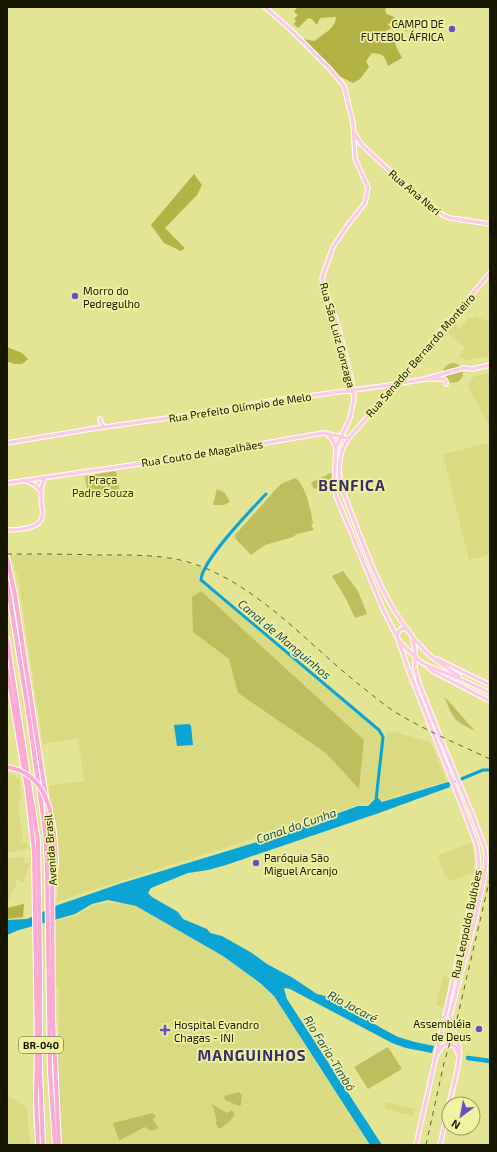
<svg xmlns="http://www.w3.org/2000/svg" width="497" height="1152" viewBox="0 0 497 1152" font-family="'Exo 2',sans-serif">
  <rect width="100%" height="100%" fill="#e3e494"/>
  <path fill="#dada82" d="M469,317l4,3 1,-3 16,4v35l-23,4 -8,-3 6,-9 -20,-17 7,-9 8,7z
    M490,373v53l-1,1 -21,-41 5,-9z
    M485,444l3,1h2v110l-21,5 -26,-106z
    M10,555l141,1 37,7 16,6 -4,8v5l177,147 4,6v3h5v-5l8,-1 36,10 17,39 -66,20 -4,-4h-2l-8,8h-9l-303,97 3,-4 -2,-59 -7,-53 35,-5 -6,-43 -35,6 -25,-167z
    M7,774h5l7,5 2,17 -3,9 5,34 -3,4 2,1 3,-2 2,1 2,4 -2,2 -20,4z
    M471,843l3,11v19l-26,8 -1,-3h-2l-7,-23z
    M15,857h10v3l-2,1v2h7l-6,18 -3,1 -2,-3 -3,1v5l-9,18v-44z
    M103,903h11l22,3 89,51 34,26 15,14 95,148h-307l-4,-89 1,-7v-59l-4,-11v-58l21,-5 17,-10z
    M443,976l7,2 -6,29 -2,1 -6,-3z
    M7,1096l8,3 10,8 2,3 3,35h-23z
    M386,1102l29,7 -1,7 -29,-7z"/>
  <path fill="#bfbe5f" d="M443 373a10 10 0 1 1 20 0a10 10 0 1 1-20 0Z
    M116,471l4,21 -1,2 -30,4 -4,-20 1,-2z
    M333,472v10l-19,7 -3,-6 1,-1z
    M295,478c11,6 16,34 18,45l-2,2 3,5 -17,4 -4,3 -28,8 -14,10 -16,-17v-3l42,-47 4,-4z
    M217,489l8,4 5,9 -6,3h-11z
    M343,571l15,20 9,23 -12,4 -10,-21 -13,-21z
    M201,591l163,149 -5,49 -33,-36 -88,-60 -9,-34 -36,-27 -1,-35z
    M444,696l31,35c-22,-10 -22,-13 -31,-35z
    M388,1047l14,22 -34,20 -14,-22z
    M239,1092l3,3 -1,10 -2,1 -14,-6 -1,-4z
    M212,1104l15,9 5,-3 3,5 -7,8 -9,6 -4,-7 2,-1z
    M153,1113l3,3 -3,3 5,9 -7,3 -6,-4 -25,13h-1l-6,-17z"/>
  <path fill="#b3b245" d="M297,7h92l-4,2 1,5c10,2 17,10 22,18l-15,-9 -6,1 5,4 -6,3 2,4 8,4 -1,5 7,14 -14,8c-4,-11 -4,-12 -16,-13l-6,8 3,6 -9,12 -7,4 -14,-7 -6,-1 -30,-34v-2l12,2c8,-8 20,-11 21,-24l-16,1 -3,7 -5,-6 -4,-1 -10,10 -4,-4 2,-3 -2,-2 4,-4 -4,-3z
    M194,174l8,11 -5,10 -32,33 20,20 -4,3 -17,-8 -13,-18z
    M7,347l15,6 6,6 -6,5h-8l-5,-2h-2z
    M24,904l-1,13 -16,2v-11z"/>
  <path fill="#0ba4d5" d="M189,724l2,2 2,19 -16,1 -3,-21z
    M448,782l2,5 -71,26 -153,52 -18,5 -20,3 -37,15 -3,5 4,4 26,15 5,7 24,10 3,4 12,3 30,17 15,11 26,14 24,16 8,2 31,19 10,4 17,10 15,8 17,5 19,4 -2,7 -26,-5 -14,-5 -102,-54 -5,-1 -1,1 3,10 95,146h-12l-96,-149 -14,-13 -37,-27 -87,-50 -28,-6 -16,4 -17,10 -56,16 -12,5v-15l20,-1 31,-14 61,-21 148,-45 91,-33h10l9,-9 5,5z"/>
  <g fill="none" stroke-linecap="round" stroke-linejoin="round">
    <path stroke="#0ba4d5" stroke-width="3" d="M266,494c-15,16 -64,66 -65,86l178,150 4,7 -7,63
      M447,785l36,-15h7"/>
    <path stroke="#0ba4d5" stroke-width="4.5" d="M468,1058l22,3"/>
    <defs>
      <path id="major" d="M265,7l26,23 39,39 14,17 9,37 2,35 13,30 -3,15 -18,23 -14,21 -11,31 2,8 14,40 13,52 3,21 -4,19 -14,30 -2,36 2,12 47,113 16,32 17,17 8,6 41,17 25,12
        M355,134l7,11 43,40 38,30 7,3 40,6
        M427,379h17l2,2v3
        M100,419l1,4 3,4
        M326,433l6,6 4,9
        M7,443l84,-14 133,-19 47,-9 112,-15 42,-7 39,-11 8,1 18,-4
        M26,481l9,4 7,7
        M7,483l167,-24 149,-26 26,5
        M7,530c59,-1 23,-26 38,-52
        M412,635l3,15v18l4,15 22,56 30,72 14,37 1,11 -1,14 -9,43 -26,100c-1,11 7,19 9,29 3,14 -7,45 -10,59
        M397,636l1,-4 3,-3h7
        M399,642l11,32 55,140 12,32 2,19 -63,280
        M437,659l53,26
        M428,667l6,5 56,29
        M459,676c-11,-7 -22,-14 -32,-23 -46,-46 -62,-108 -86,-166 -3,-18 -3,-35 8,-49l88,-102 53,-63
        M438,1053l4,-7 5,-2 8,2 3,8
        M440,1145l9,-39"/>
      <path id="highway" d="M7,558l8,37 31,202
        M7,582l21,129 17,120 2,37 3,204 5,73
        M7,639l31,202 2,118v111l3,75
        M7,669l20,120 7,62 3,196 -1,53 2,45
        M47,804l5,59 1,155 6,127
        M54,879l2,-17"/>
    </defs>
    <use href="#major" stroke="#fff" stroke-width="5.5"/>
    <use href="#highway" stroke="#fff" stroke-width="6"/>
    <use href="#major" stroke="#fdcce4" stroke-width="3.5"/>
    <use href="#highway" stroke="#fcaad2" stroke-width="4"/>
    <path stroke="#606035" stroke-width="1" stroke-dasharray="5 5" stroke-linecap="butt" d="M7,554c30,0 61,0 91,1 30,0 61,-1 90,7 70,21 122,85 178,128 11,9 22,18 34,25 29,17 60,30 90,44
      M426,1145l18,-82 14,-48 32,-137"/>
    <defs>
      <path id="highway-bridge" d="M7,767c46,7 47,59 49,95"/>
    </defs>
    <use href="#highway-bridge" stroke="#fff" stroke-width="6" stroke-linecap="butt"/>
    <use href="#highway-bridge" stroke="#fcaad2" stroke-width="4"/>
  </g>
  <g fill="#684dc6" stroke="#f0f1a1" stroke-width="1.5">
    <circle cx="452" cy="29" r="4"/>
    <circle cx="75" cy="296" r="4"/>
    <circle cx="256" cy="863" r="4"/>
    <circle cx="479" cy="1029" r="4"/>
    <path d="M163 1024h4v4h4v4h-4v4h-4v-4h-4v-4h4z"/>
  </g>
  <g text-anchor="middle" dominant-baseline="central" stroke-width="3.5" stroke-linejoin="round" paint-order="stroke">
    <rect fill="#f0f1a1" stroke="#585830" stroke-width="1" x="19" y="1037" width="44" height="16" rx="3"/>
    <g font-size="10" font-weight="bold" fill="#171700">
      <text x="41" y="1045">BR-040</text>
    </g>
    <g font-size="11" fill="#171700" stroke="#f0f1a1" text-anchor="start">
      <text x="444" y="23" text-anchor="end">CAMPO DE<tspan x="444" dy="13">FUTEBOL ÁFRICA</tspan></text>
      <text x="83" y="290">Morro do<tspan x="83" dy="13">Pedregulho</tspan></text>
      <text x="264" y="857">Paróquia São<tspan x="264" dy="13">Miguel Arcanjo</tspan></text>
      <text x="471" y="1023" text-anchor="end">Assembléia<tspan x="471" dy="13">de Deus</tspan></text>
      <text x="174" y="1024">Hospital Evandro<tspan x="174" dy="13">Chagas - INI</tspan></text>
    </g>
    <g font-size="11" fill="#171700" stroke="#f0f1a1">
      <text transform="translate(415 192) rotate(40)">Rua Ana Neri</text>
      <text transform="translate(338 335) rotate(75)">Rua São Luiz Gonzaga</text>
      <text transform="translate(420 355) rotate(-49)">Rua Senador Bernardo Monteiro</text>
      <text transform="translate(240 407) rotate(-9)">Rua Prefeito Olímpio de Melo</text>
      <text transform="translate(202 453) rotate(-9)">Rua Couto de Magalhães</text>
      <text transform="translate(50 850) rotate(-94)">Avenida Brasil</text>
      <text transform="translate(466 924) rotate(-78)">Rua Leopoldo Bulhões</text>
    </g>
    <g font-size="11" fill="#333203" stroke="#f0f1a1">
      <text x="103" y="479">Praça<tspan x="103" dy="13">Padre Souza</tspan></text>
    </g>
    <g font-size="12" font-style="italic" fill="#1a4e63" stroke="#f0f1a1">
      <text transform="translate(285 639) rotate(40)">Canal de Manguinhos</text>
      <text transform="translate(296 825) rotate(-19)">Canal do Cunha</text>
      <text transform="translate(353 1006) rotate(28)">Rio Jacaré</text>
      <text transform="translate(330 1053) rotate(58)">Rio Faria-Timbó</text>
    </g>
    <g font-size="15" font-weight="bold" letter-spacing="1" fill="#382d68" stroke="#f0f1a1">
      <text x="352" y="485">BENFICA</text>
      <text x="252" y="1055">MANGUINHOS</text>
    </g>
  </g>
  <rect width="497" height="1152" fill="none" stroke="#171700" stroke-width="16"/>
  <g transform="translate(461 1116) rotate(212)"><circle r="19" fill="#f0f1a1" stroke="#999a61"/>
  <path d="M0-3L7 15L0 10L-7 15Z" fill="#684dc6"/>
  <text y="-6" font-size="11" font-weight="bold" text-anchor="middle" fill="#171700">N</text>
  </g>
</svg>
